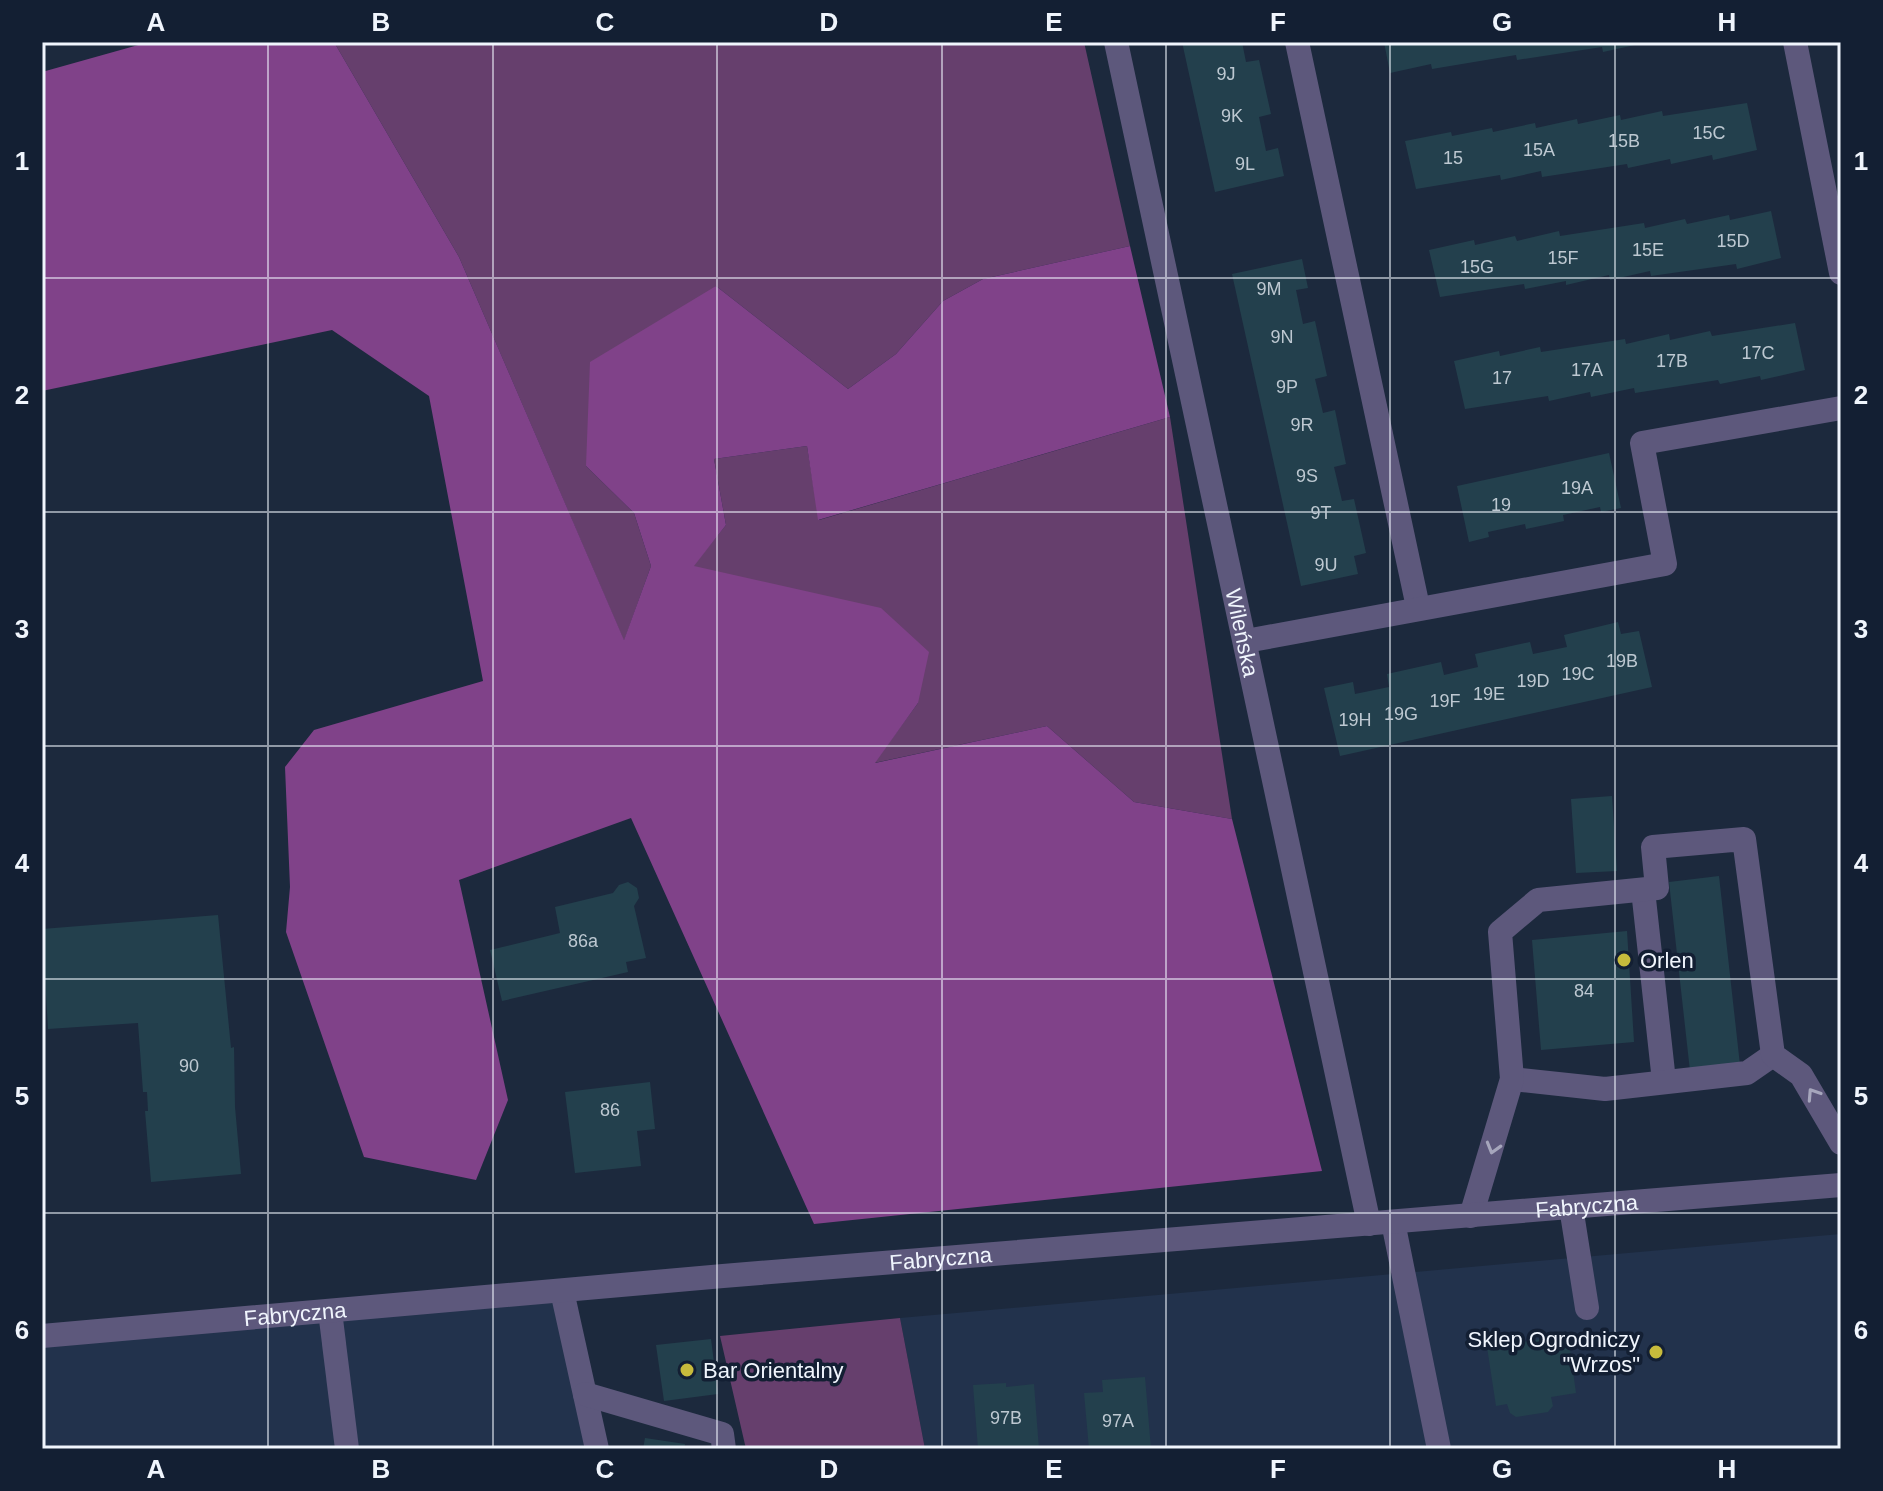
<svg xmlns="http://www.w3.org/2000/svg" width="1883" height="1491" viewBox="0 0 1883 1491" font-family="Arial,sans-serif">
  <rect width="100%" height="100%" fill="#1c293d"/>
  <path fill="#22324c" d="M1841,1234v215h-916l-25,-131z
    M562,1291l32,158h-552v-113z"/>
  <path fill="#663f6d" d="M334,42h750l46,204 -147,33 -40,22 -47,53 -48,35 -132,-103 -130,180 48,47 17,53 -27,75 -165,-384z
    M1170,417l62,402 -98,-17 -87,-76 -173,37 44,-60 -225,-137 33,-41 -12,-66 93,-13 12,74z
    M900,1318l25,131h-179l-26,-113z"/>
  <path fill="#804289" d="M149,42h185l125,215 165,383 27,-74 -17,-53 -48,-47 4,-104 126,-76 132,103 48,-35 47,-53 40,-22 147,-33 40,171 -352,103 -11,-74 -93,13 12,66 -32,41 187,42 48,44 -11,51 -43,60 172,-37 87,76 98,17 90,352 -508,53 -183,-406 -172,62 49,220 -32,80 -112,-23 -78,-225 4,-45 -5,-120 29,-37 169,-49 -54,-285 -97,-66 -290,61v-319z"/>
  <path fill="#23404d" d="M1182,42h60l4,20 13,-2 12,54 -12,3 7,34 12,-3 6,28 -69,16z
    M1384,42h260v1l-41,9 -1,-5 -85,13 -1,-5 -84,14 -1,-5 -41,9z
    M1747,103l10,47 -44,10 -1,-5 -41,9 -1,-5 -42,9 -1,-4 -85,13 -1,-6 -40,9 -1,-5 -84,14 -11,-48 46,-9 1,4 40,-8 1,4 42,-9 1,5 41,-9 1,5 42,-9 1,5 41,-9 1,5z
    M1771,211l10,47 -44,11 -1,-5 -85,12 -1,-5 -40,9 -1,-5 -43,10v-4l-41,8 -1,-5 -84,13 -11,-47 45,-10 1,5 40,-9 2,5 42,-10 1,5 84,-13 1,5 40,-9 2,5 42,-9 1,5z
    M1302,259l6,29 -12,2 7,34 12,-3 12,55 -12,3 8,34 12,-3 11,54 -12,3 8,34 12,-2 12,54 -12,3 4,18 -57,12 -69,-312z
    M1795,323l10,47 -44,10 -1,-4 -40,8 -2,-4 -83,13 -1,-5 -43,9 -1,-5 -41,9 -1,-5 -83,13 -11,-48 45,-10 1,5 40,-9 1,5 84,-13 1,5 43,-10 1,6 40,-9 2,5z
    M1609,453l12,55 -20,4 -1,-5 -37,8 1,6 -38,8 -1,-5 -37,8 1,5 -20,5 -12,-56z
    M1618,622l3,12 18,-3 13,56 -312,69 -16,-68 29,-6 2,12 34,-7 -2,-13 54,-12 3,13 34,-8 -3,-13 55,-12 3,12 34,-7 -3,-12z
    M1612,796l5,75 -41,2 -5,-74z
    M1719,876l21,189 -50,6 -21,-189z
    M628,882l9,6 2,10 -5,8 12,52 -20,4 2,10 -126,29 -12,-51 70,-17 -5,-26 58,-14 6,-8z
    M218,915l13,133 3,-1 1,60 6,67 -90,8 -6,-71h3l-1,-19h-4l-5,-69 -90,6 -6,-100z
    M1627,931l7,111 -93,8 -9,-110z
    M650,1082l5,47 -18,2 4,35 -66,7 -10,-81z
    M1568,1335l8,58 -25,4 2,9 -5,6 -32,5 -6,-4 -3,-9 -11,2 -9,-59z
    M711,1339l7,55 -54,7 -8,-56z
    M1145,1377l6,72h-62l-5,-56 19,-1 -1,-12z
    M1006,1383v4l28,-3 5,65h-61l-5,-64z
    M645,1438l40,6 -1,5h-41z"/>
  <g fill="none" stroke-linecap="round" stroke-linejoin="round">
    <g stroke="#5d587c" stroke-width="24">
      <path id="s1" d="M1116,42l253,1182"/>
      <path d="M1297,42l121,565"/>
      <path d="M1795,42l46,231"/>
      <path d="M1246,641l419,-77 -23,-121 199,-35"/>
      <path d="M1643,890l21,191"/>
      <path d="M1512,1079l93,10 142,-16 26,-18"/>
      <path d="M1571,1207l16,101"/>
      <path d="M1471,1216l41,-137 -12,-147 38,-32 119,-12 -4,-41 91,-8 29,216 28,20 40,68"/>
      <path d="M1393,1222l46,227"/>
      <path d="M562,1291l35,158"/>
      <path d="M330,1311l17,138"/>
      <path id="s2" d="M42,1336l681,-60 1118,-91"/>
      <path d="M585,1394l137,40 2,15"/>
    </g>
  </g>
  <defs><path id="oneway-chevron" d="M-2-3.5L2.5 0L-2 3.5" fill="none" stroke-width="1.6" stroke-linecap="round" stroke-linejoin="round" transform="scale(2)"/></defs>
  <g stroke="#a6a6bc">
    <use href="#oneway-chevron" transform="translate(1813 1094) rotate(-123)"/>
    <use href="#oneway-chevron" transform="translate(1493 1148) rotate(106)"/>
  </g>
  <path fill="none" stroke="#f0f5fd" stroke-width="2" stroke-opacity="0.55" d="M268,42v1407M493,42v1407M717,42v1407M942,42v1407M1166,42v1407M1390,42v1407M1615,42v1407M42,278h1799M42,512h1799M42,746h1799M42,979h1799M42,1213h1799"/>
  <g fill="#c7bb3c" stroke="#131f33" stroke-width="3">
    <circle cx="1624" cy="960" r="8"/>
    <circle cx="1656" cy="1352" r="8"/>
    <circle cx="687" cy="1370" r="8"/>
  </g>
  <g text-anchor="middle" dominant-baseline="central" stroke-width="7" stroke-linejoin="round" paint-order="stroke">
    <g font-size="18" fill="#bdc8d1">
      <text x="1226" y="74">9J</text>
      <text x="1232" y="116">9K</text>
      <text x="1709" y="133">15C</text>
      <text x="1624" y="141">15B</text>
      <text x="1539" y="150">15A</text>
      <text x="1453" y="158">15</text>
      <text x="1245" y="164">9L</text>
      <text x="1733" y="241">15D</text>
      <text x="1648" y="250">15E</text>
      <text x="1563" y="258">15F</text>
      <text x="1477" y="267">15G</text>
      <text x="1269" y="289">9M</text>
      <text x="1282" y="337">9N</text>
      <text x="1758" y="353">17C</text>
      <text x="1672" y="361">17B</text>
      <text x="1587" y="370">17A</text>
      <text x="1502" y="378">17</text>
      <text x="1287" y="387">9P</text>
      <text x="1302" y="425">9R</text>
      <text x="1307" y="476">9S</text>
      <text x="1577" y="488">19A</text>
      <text x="1501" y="505">19</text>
      <text x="1321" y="513">9T</text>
      <text x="1326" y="565">9U</text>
      <text x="1622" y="661">19B</text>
      <text x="1578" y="674">19C</text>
      <text x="1533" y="681">19D</text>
      <text x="1489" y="694">19E</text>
      <text x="1445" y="701">19F</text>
      <text x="1401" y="714">19G</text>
      <text x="1355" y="720">19H</text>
      <text x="583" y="941">86a</text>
      <text x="1584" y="991">84</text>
      <text x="189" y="1066">90</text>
      <text x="610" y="1110">86</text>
      <text x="1006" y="1418">97B</text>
      <text x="1118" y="1421">97A</text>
    </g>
    <g font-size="22" fill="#f0f5fd" stroke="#131f33">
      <text stroke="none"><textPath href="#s1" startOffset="604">Wileńska</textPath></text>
      <text stroke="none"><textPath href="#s2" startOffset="1550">Fabryczna</textPath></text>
      <text stroke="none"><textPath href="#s2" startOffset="902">Fabryczna</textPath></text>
      <text stroke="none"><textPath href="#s2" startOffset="254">Fabryczna</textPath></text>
    </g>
    <g font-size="22" fill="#f0f5fd" stroke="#131f33" text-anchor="start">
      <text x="1640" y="960">Orlen</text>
      <text x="1640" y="1339" text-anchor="end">Sklep Ogrodniczy<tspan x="1640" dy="25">"Wrzos"</tspan></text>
      <text x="703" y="1370">Bar Orientalny</text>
    </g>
  </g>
  <rect width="1883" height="1491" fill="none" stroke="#131f33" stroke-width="88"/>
  <rect x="44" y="44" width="1795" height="1403" fill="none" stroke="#f0f5fd" stroke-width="3"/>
  <g font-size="26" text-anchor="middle" font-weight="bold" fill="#f0f5fd">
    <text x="156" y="31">A</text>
    <text x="381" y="31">B</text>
    <text x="605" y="31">C</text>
    <text x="829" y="31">D</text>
    <text x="1054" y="31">E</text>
    <text x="1278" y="31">F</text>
    <text x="1502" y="31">G</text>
    <text x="1727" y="31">H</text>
    <text x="22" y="170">1</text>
    <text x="1861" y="170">1</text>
    <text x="22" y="404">2</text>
    <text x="1861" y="404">2</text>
    <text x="22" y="638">3</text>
    <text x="1861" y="638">3</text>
    <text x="22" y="872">4</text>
    <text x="1861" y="872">4</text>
    <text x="22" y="1105">5</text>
    <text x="1861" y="1105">5</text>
    <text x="22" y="1339">6</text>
    <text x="1861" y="1339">6</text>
    <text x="156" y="1478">A</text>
    <text x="381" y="1478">B</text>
    <text x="605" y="1478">C</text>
    <text x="829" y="1478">D</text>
    <text x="1054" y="1478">E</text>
    <text x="1278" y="1478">F</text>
    <text x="1502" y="1478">G</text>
    <text x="1727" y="1478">H</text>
  </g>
</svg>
